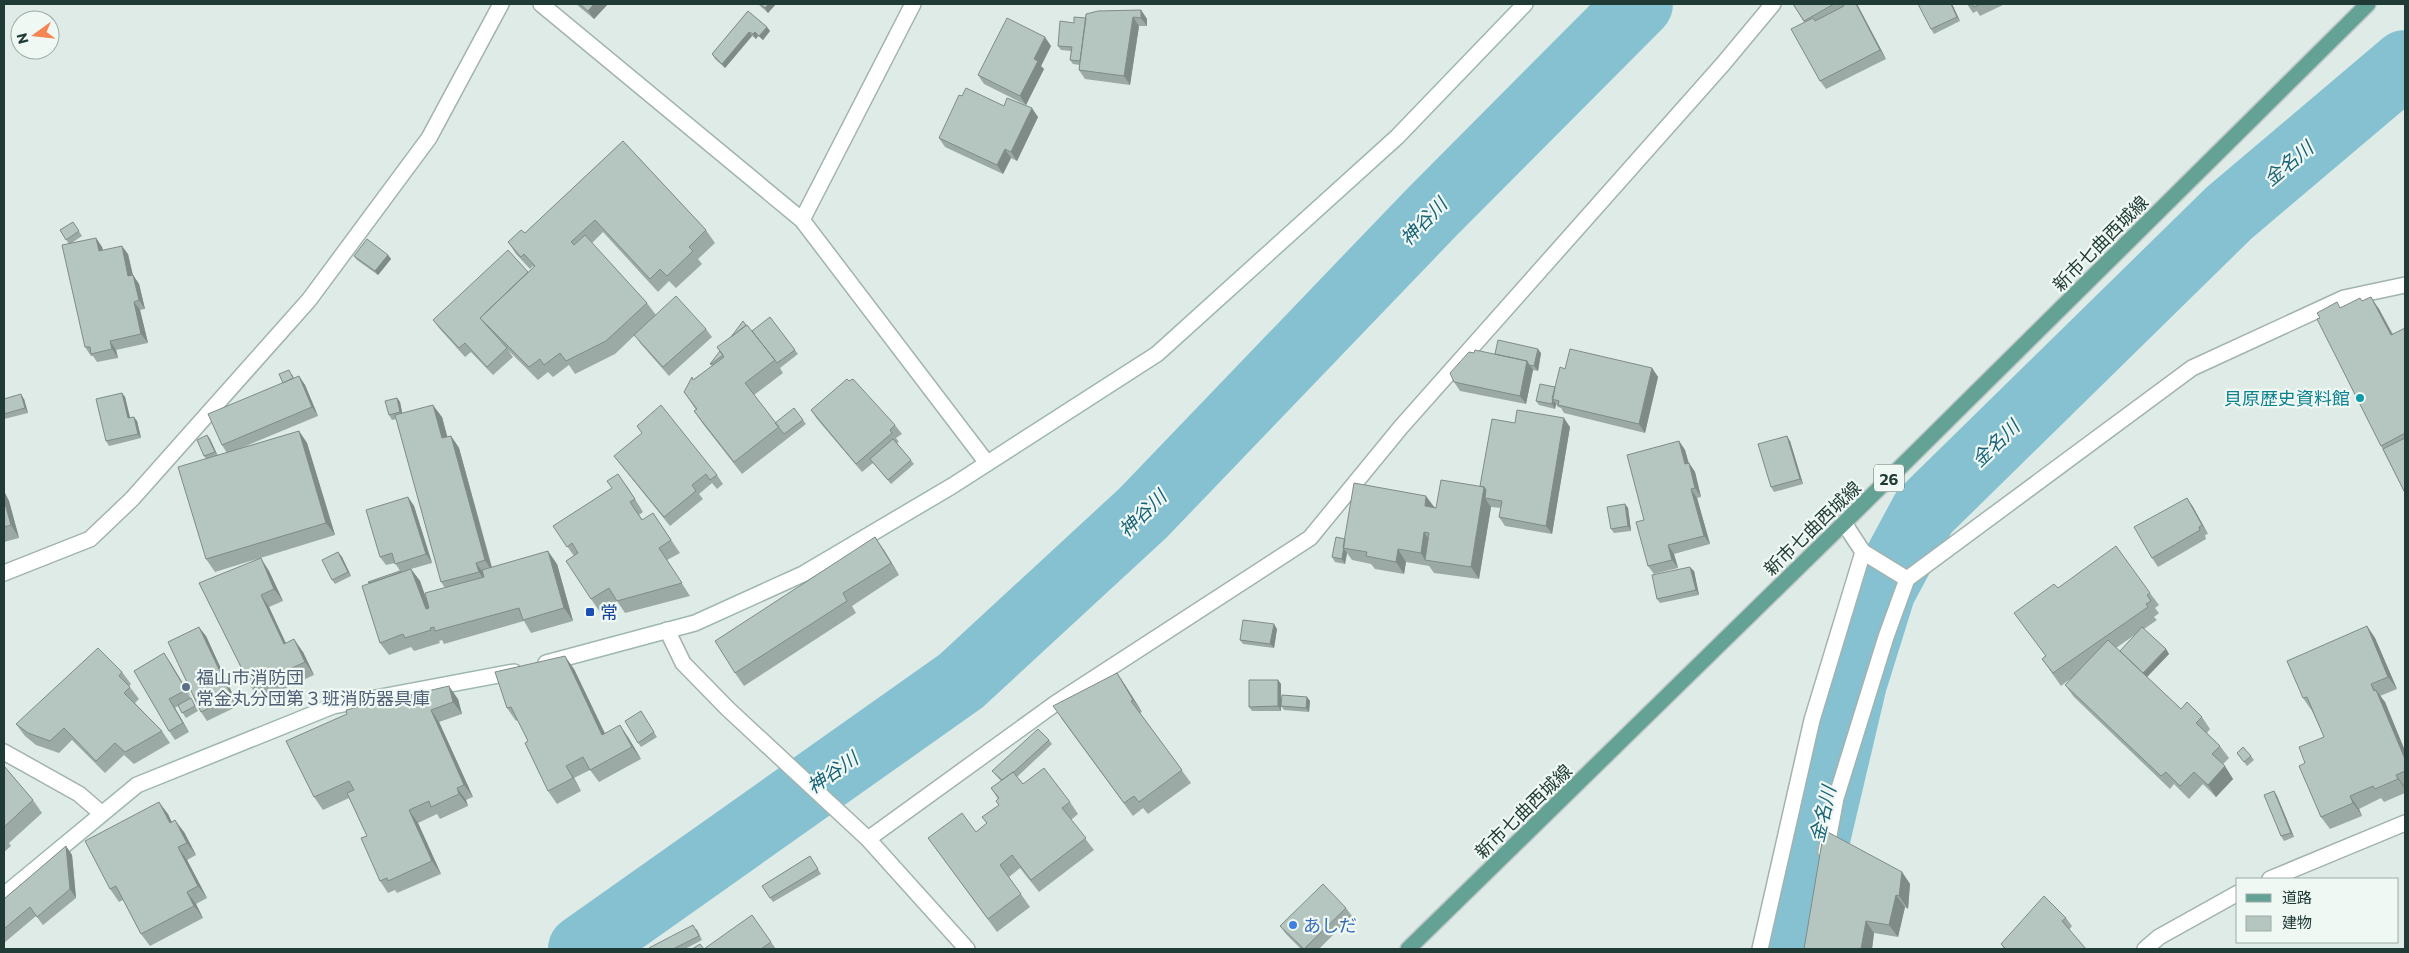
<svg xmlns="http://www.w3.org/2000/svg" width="2409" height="953" viewBox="0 0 2409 953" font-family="Commissioner,'Noto Sans JP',sans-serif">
  <rect width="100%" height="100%" fill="#dfebe7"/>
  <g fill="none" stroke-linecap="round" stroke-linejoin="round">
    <path stroke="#86c1d2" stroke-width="68" d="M582,949l379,-268 182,-168 289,-301 207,-208
      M1790,949l63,-266 29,-93 42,-78 305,-299 176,-149"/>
    <defs>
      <path id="lane" d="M1863,552l44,27"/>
      <path id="street" d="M541,4l261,216 185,243
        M802,220l111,-216
        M4,573l86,-34 42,-40 177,-199 120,-162 72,-134
        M667,630l16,33 45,46 140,130 99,110
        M4,752l75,42 22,19
        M868,839l188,-136 254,-165 91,-111 322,-363 50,-60
        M1826,852l10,-54 50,-161 21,-58 285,-211 152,-70 61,-13
        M2270,879l135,-56
        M1760,949l52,-229 51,-168 -19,-29
        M2145,949l14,-12 79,-44"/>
      <path id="secondary" d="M546,663l149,-40 108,-49 149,-88 205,-132 240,-217 128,-133
        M4,895l133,-110 196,-79 181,-34"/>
      <path id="primary" d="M1408,949l436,-426 524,-519"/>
    </defs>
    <use href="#lane" stroke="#a2b3ae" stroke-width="18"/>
    <use href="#street" stroke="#a2b3ae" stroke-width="18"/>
    <use href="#secondary" stroke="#9eb7b0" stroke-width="18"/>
    <use href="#primary" stroke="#c1c8c7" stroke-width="18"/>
    <use href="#lane" stroke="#fff" stroke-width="15"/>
    <use href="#street" stroke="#fff" stroke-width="15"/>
    <use href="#secondary" stroke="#fff" stroke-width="15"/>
    <use href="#primary" stroke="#63a295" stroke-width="15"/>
  </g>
  <path fill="#9caaa5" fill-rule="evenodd" d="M576,4h32l-14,15z
    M758,4h18l-8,9z
    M1793,4h64l29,55 -60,30 -6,-8 -16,-59z
    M1952,4l8,17 -26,13 -3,-5z
    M1967,4h38l-25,12 -3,-5 -4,2z
    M1141,10l6,9v7h-8l-9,59 -45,-6 -6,-9 1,-5 -7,-1 -3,-4 1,-9 -10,-1 -3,-4 16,-23 12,-5z
    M748,11l19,16 3,4 -7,9 -5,-4 -2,3 -4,-3 -27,32 -10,-9 -3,-5z
    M1051,46l-10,20 3,3 -18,36 -42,-21 -6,-9z
    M962,96l42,10 34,11 -21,44 -6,-3 -8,16 -58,-27 -6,-9z
    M623,141l83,89 9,13 -17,16 4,5 -26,24 -7,-7 -11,11 -55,-60 -11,11 55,60 9,12 50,14 6,8 -43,39 -29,-33 -5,-8 -20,19 -40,20 -6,-9 -16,12 -5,-5 -10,8 -30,-30 5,7 -20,18 -22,-23 -6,5 -26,-29 -6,-8 95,-48 6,-5 -1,-1 -3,3 -14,-15 -8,-12 17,-9z
    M73,222l9,14 -12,8 26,-6 6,9 1,3 25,4 5,21 6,9 6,25 -5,1 8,33 -32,7 2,8 -21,4 -4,-6h-2l-6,-9 -16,-103 -9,-14z
    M388,255l3,4 -13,16 -21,-15 -3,-4z
    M2362,301l17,8 14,25 12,-6v165l-24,-47 -40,-139z
    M770,317l28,37 -18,14 3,5 -29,22 24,31 16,-18 12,16 -64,50 -39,-50 -9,-13 2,-1 -12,-18 9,-12 19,-14 -2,-2 36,-39 6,6z
    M1541,353l-3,18 -5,-1 -7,34 -66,-13 -6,-9 41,-28z
    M1652,368l6,9 -13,56 -81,-20 -3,-5 -3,-1 -2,-3 -1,5 -16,-4 -3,-4 19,-14 10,-18z
    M292,374l2,4 5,-2 6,9 13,31 -77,32 58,-17 8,12 28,92 -120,37 -9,-13v-100l-2,-3 3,-21 3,4 7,16 10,-2 -5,-8z
    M122,393l3,4 5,20 7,4 4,17 -32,8 -3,-5z
    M397,398l3,4 2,11 40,4 5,20 4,-1 8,12 33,119 65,-3 16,57 -42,12 -7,-12 -80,23 -2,-4 -3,1 1,2 -26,8 -3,-4 -22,8 -9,-12 20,-72 -5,-8 -9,2 -6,-8 28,-60 6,9 18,57 -21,6 9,12 9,25 16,-18 -4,-6 -44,-163 -5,1 -3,-5z
    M4,399h20l4,14 -24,6z
    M811,410l84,15 7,9 -6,4 3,4 -2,1 17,21 -23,20 -18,-21 -11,9 -45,-53z
    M1515,423l55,4 -18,107 -47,-8 -6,-9 2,-9 -10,-1 -12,72 -45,-6 -5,-7 -23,-4 -2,12 -29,-5 -4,-5 -19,-4 -5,-7 -2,11 -10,-2 -3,-5 13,-18 89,-32 2,1 44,-22z
    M1679,441l6,9 4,13 6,9 6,25 -4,1 13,46 -36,10 4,14 -24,6 -6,-8 -4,-46z
    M1790,441l13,43 -29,8 -3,-5z
    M614,456l103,19 6,9 -6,5 -5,-6 -13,11 4,5 -33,27 -50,-62z
    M627,486l16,26 -4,3 4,5 10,-7 27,40 -13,7 23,36 -65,17 -8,-12 -17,11 -9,-13 -17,-43 -21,-30z
    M4,491l5,10 10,37 -15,4z
    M2187,498l6,9 15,27 -3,1 1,4 -48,28 -6,-9z
    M1625,504l3,4 3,23 -17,2 -3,-4z
    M884,550l15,25 -47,31 4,7 -112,73 -9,-13z
    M338,552l4,5 9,19 -16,8 -3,-4z
    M269,571l14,30 -14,6 17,36 17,9 11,23 -54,25 -9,-13 -52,-104z
    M1694,571l5,24 -39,8 -3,-4z
    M2058,588l92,5 9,12 -4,3 4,5 -5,4 3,3 -13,9 22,20 3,5 -22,23 34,32 21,8 8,12 -3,4 13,13 9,12 -6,6 10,15 -17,18 -13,-13 -14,15 -15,-15 -4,5 -96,-92 -9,-12 5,-6 -9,7 -19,-27 3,-3zM2136,634l-16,17 -4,-3z
    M2367,626l8,12 22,51 -17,7 5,6 20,49v42l-21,9 -3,-4 -22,11 3,7 -32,13 -9,-12 -16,-54 19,-26 -12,-26 -9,-13z
    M1277,629l-3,19 -31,-4 -3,-4z
    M206,636l32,70 -31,15 -6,-9z
    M170,662l28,49 -12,7 -8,-12 -3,2 14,24 -14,8 -6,-9 -35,-60z
    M574,669l31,64 23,4 13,22 -42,23 -9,-12 -16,8 7,13 -24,13 -9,-13 -20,-50 -10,-21 -2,1 -9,-13z
    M122,672l9,12 -2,2 10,13 -4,4 27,28 8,12 -36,21 -10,-9 -19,18 -33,-33 -13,13 -23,-8 -11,-9 -9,-12z
    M1117,673l8,12 17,27 -2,1 51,70 -43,31 -5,-6 -10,8 -72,-98z
    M1278,680l3,4v20l26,-7 3,4 -1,11 -25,-2 -3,-4v5h-29l-3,-4z
    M458,699l4,15 -23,8 34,75 -7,3 2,6 -28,13 -3,-5 -19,9 23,51 -44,19 -2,-3 -7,3 -8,-12 -13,-45 -18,-38 -26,12 -9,-13 -28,-56z
    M641,711l16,26 -16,10 -3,-4z
    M1049,740l3,4 -35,33 6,7 47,18 8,12 -7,6 23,30 -55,42 -19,-24 -11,9 21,30 -33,25 -60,-82 39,-18 11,-8 -5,-7 17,-12 -1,-6 -7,-11 10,-7 -9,-10z
    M2237,753l14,3 3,4 -7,6z
    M4,766l29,34 9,13 -33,30 2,3 -7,6z
    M2274,791l3,5 17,41 -10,4 -3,-5z
    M168,814l3,8 13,10 12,23 -9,5 20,38 -11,6 7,14 -53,28 -9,-12 -18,-34 -4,2 -9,-13z
    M66,846l6,9 4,43 -33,27 -7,-9 -32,27v-44z
    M810,856l11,18 -48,28 -11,-16z
    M1902,872l8,12 -2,25 -3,-2 -7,30 -24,-4 -2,16h-68z
    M1346,908l6,8 -33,33h-18l-15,-15 -6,-8z
    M2066,918l6,8 -3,4 17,19h-82l-3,-5z
    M697,929l5,11 -17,9h-35z
    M771,942l5,7h-84h12z"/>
  <path fill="#7f8b86" d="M594,4h14l-14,15 -6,-8z
    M769,4h7l-8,9 -3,-5z
    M1856,4h1l29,55 -6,-9z
    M1951,4h1l8,17 -3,-4z
    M1141,10l6,9v7l-6,-8z
    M1133,17l6,9 -9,59 -6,-9z
    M767,27l3,4 -7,9 -4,-4z
    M749,32l3,4 -27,32 -3,-4z
    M755,32l3,4 -2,3 -3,-5z
    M1045,37l6,9 -10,20 3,3 -18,36 -6,-9 14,-37z
    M1032,108l6,9 -21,44 -6,-9z
    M1005,149l6,9 -8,16 -6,-9z
    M96,238l6,9 3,13 -6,-9z
    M122,246l6,8 7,31 -7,-9z
    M388,255l3,4 -13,16 -3,-4z
    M133,275l6,9 6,25 -6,-9z
    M2371,297l8,12 20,39 -8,-13z
    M134,302l6,8 8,33 -7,-9z
    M110,341l6,9 2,8 -6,-9z
    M1538,349l3,4 -3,18 -4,-5z
    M1527,361l6,9 -7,34 -6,-8z
    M1652,368l6,9 -13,56 -6,-9z
    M299,376l6,9 13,31 -6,-9z
    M122,393l3,4 6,25 -3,-4z
    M21,394l3,5 4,14 -3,-5z
    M397,398l3,4 3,15 -3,-5z
    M1553,400l3,4 -1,5 -3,-5z
    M433,405l9,12 9,33 -9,-12z
    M134,417l3,4 4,17 -3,-4z
    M1564,418l6,9 -18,107 -6,-8z
    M299,431l8,12 28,92 -9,-12z
    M207,435l3,4 8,17 -3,-4z
    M451,436l8,12 34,125 -8,-13z
    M1787,436l3,5 13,43 -3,-5z
    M1679,441l6,9 6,23 -6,-9z
    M1689,463l6,9 6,25 -6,-9z
    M1484,487l9,12 -8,-1 6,9 -12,72 -8,-12z
    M1691,489l6,9 13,46 -6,-8z
    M4,491l5,10 10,37 -8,-13 -7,-25z
    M1426,496l9,12 -10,-2z
    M408,497l6,9 18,57 -6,-9z
    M2187,498l6,9 15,27 -6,-9z
    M1625,504l3,4 3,23 -3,-5z
    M1424,532l8,12 -7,16 -4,-7z
    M875,537l9,13 15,25 -8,-12z
    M1668,545l6,9 4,14 -6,-8z
    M1344,549l3,4 -2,11 -3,-5z
    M1398,549l8,13 -2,12 -8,-12z
    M548,551l9,13 16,57 -9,-13z
    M338,552l4,5 9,19 -3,-4z
    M261,558l8,13 14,30 -9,-12z
    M476,563l9,12 3,10 -9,-13z
    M1690,567l4,4 5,24 -3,-5z
    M411,569l9,12 14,41 -8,-13z
    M261,595l8,12 23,50 -8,-13z
    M1274,624l3,5 -3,19 -4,-4z
    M2367,626l8,12 22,51 -9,-12z
    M199,627l7,9 32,70 -6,-9z
    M294,639l9,13 11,23 -9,-13z
    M2166,649l3,5 -24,25 -3,-4z
    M164,653l6,9 22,36 -6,-8z
    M565,656l9,13 37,78 -9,-12z
    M1117,673l8,12 17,27 -9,-12z
    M1278,680l3,4v27l-3,-5z
    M2371,684l7,11 -2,-5 9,12 20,49v8z
    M449,686l9,13 4,15 -9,-12z
    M1307,697l3,4 -1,11 -3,-4z
    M169,699l6,9 14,24 -6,-9z
    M431,710l8,12 34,75 -9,-12z
    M620,725l8,12 13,22 -9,-12z
    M566,766l8,12 7,13 -8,-13z
    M2225,766l8,13 -17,18 -8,-12z
    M2396,775l9,12v2l-7,-10z
    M457,788l9,12 2,6 -9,-12z
    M2274,791l3,5 17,41 -3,-4z
    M2350,796l9,13 3,7 -9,-13z
    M159,802l9,12 10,21 -8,-12z
    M409,810l9,13 23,51 -9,-13z
    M175,820l9,12 12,23 -9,-12z
    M66,846l6,9 4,43 -6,-9z
    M178,847l9,13 20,38 -9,-12z
    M1902,872l8,12 -2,25 -9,-13z
    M187,892l9,12 7,14 -9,-12z
    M1896,895l9,12 -7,30 -9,-12z
    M1866,921l8,12 -2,16h-11z"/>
  <path fill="#b5c6c0" stroke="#7f8b86" d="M580,4h14l-6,7z
    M760,4h9l-4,4z
    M1793,4h41l-30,17z
    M1843,4h13l24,46 -60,31 -29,-52 22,-11 2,3 29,-15z
    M1918,4h33l6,13 -26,12z
    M1972,4h9l-7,3z
    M1141,10v8l-8,-1 -9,59 -45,-6 7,-56 12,-3z
    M748,11l19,16 -8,9 -4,-4 -2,2 -4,-2 -27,32 -10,-10z
    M1074,17l12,1 -6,43 -10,-1 2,-13 -14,-1 2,-25 14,2z
    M1007,18l38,19 -11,22 4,2 -18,35 -42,-21z
    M966,88l38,18 3,-8 25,10 -21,44 -6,-3 -8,16 -58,-27 20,-43 3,1z
    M623,141l83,89 -17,17 4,4 -26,25 -7,-7 -10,10 -55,-59 -24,22 3,3 11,-10 62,68 -41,38 -40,20 -6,-8 -16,12 -4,-6 -11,8 -49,-49 55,-52 -11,-12 -3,3 -13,-15 13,-12 4,3z
    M73,222l6,9 -13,9 -6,-10z
    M96,238l3,13 23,-5 6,30 5,-1 6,25 -5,2 7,32 -31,7 2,8 -21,5 -1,-7h-5l-23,-102z
    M367,239l21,16 -13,16 -21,-15z
    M508,250l20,22 -48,46 27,30 -20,19 -22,-24 -6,5 -26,-28z
    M676,296l30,33 -43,38 -29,-32z
    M2371,297l20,38 14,-7v105l-24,13 -64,-127 3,-1 -3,-5 20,-11 3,6 20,-10 2,3z
    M770,317l25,33 -18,13 -25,-32z
    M743,321l3,4 -15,12z
    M747,325l28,35 -30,23 34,44 -45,35 -40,-51 3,-2 -13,-17 8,-15 1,3 31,-23 -7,-10z
    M1498,340l40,9 -4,17 -5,-1 -2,-4 -32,-7z
    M1570,349l82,19 -13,56 -81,-19 1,-4 -7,-2 8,-32 5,2z
    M1475,350l52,11 -7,35 -66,-14 -4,-9 19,-21 5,1z
    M720,351l3,4 -12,9h-1z
    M289,370l4,8 -10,5 -4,-9z
    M299,376l13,31 -90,38 -14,-31z
    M847,379l2,2 4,-2 42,46 -5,5 2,3 -36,31 -45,-54z
    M1540,384l15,3 -3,17 -16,-3z
    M122,393l6,25 6,-1 4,17 -32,7 -10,-42z
    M21,394l4,14 -21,6v-15z
    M397,398l3,14 -11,3 -4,-14z
    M433,405l9,33 9,-2 34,124 -9,3 3,9 -38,10 -46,-167z
    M661,405l56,70 -7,5 -4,-6 -14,11 4,6 -32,26 -50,-61 28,-23 -5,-7z
    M794,408l9,12 -19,14 -9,-11z
    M1517,410l47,8 -18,108 -47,-9 3,-16 -17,-3 1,-8 -2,-3 -4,-1 12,-67 23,4z
    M299,431l27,92 -120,36 -28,-92z
    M207,435l8,17 -11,4 -7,-16z
    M1787,436l13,43 -29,8 -13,-43z
    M2405,438v55l-22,-44z
    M893,439l18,21 -23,20 -18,-21z
    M1679,441l6,23 4,-1 6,25 -4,1 13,47 -36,9 4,15 -24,6 -12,-44 8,-2 -17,-65z
    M618,474l17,25 -5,3 12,18 11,-7 18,27 -12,8 23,35 -65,18 -8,-13 -18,11 -25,-38 12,-8 -6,-10 -5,4 -14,-21 59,-38 -5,-7z
    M1441,480l43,7 -13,80 -46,-7 4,-27 -5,-1 -3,21 -23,-4 -2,13 -30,-6 1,-4 -24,-4 11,-65 72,13 -1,10 11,2z
    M408,497l18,57 -31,10 -3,-11 -12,4 -14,-47z
    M2187,498l15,27 -3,2 1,3 -48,28 -18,-31z
    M4,500l7,25 -7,2z
    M1625,504l3,22 -17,3 -4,-22z
    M875,537l16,26 -48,30 4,8 -112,72 -20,-32z
    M1336,537l9,2 -3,20 -10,-2z
    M2116,546l34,47 -3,2 4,6 -5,3 2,3 -95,66 -11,-14 4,-3 -32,-43 40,-29 4,4z
    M548,551l16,57 -41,12 -4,-12 -84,23 -1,-4 -4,1 1,2 -26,8 -2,-4 -23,9 -18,-57 49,-17 15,40 3,-1 -4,-15 59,-16 -2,-7z
    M338,552l10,20 -16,8 -10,-20z
    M261,558l13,31 -13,6 23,49 10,-5 11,23 -54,25 -52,-104z
    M1690,567l6,23 -39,9 -5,-24z
    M400,571l1,1 -32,11 -1,-1z
    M1243,620l31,4 -4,20 -30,-4z
    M2367,626l21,51 -17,7 3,7 2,-1 29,69v12l-9,4 2,4 -23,10 -2,-3 -23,10 3,7 -32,14 -22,-51 6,-3 -6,-16 25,-10 -17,-40 -4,1 -16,-37z
    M199,627l33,70 -31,15 -33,-70z
    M2142,627l24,22 -23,24 -23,-22z
    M2108,640l73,69 6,-7 15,15 -6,6 24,23 -8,8 13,12 -17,19 -14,-13 -14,14 -14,-14 -5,4 -96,-91z
    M98,648l24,24 -3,4 11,11 -6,6 38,38 -37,21 -10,-9 -19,18 -32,-33 -14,13 -22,-8 -12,-9z
    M164,653l22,37 -17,9 14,24 -14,8 -35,-60z
    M565,656l37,79 18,-10 12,22 -42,23 -7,-13 -17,9 7,12 -25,13 -23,-48 3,-2 -17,-34 -4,1 -12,-36z
    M1117,673l16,27 -2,1 51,69 -43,32 -5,-6 -10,7 -71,-97z
    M1249,680h29v26l-29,1z
    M449,686l4,16 -22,8 33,75 -7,3 2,6 -28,13 -2,-6 -20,9 23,51 -44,20 -1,-3 -7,3 -19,-43 6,-2 -20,-43 7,-3 -5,-9 -35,16 -28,-56 61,-27 -1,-4z
    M1282,695l25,2 -1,11 -25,-2z
    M191,698l4,8 -13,7 -4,-8z
    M641,711l13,21 -16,11 -13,-22z
    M1038,729l11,11 -35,32h-1l-11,8 -10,-9z
    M2243,747l8,9 -7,6 -7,-9z
    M4,766l29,34 -29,27z
    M1044,768l26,34 -8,6 24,30 -55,42 -19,-25 -12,10 21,29 -33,25 -60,-81 34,-25 14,19 11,-9 -5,-6 17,-12 -3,-4 3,-3 -8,-10 22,-16 10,12z
    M2274,791l17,42 -10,3 -17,-41z
    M159,802l11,21 5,-3 12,23 -9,4 20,39 -11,6 7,14 -53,28 -25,-48 -6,3 -25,-48z
    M1824,830l78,42 -3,24 -3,-1 -7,30 -23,-4 -5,28h-57z
    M66,846l4,43 -33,28 -7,-10 -26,22v-30z
    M810,856l8,13 -48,29 -8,-12z
    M1323,884l23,24 -42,41 -24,-23z
    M2044,896l22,22 -4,3 24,28h-80l-5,-5z
    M752,915l19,27 -10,7h-69l8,-5 4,5z
    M693,925l6,11 -26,13h-23l-1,-1z"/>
  <circle fill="#0f9aa8" stroke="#f0f8f4" stroke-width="2" cx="2360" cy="398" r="5"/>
  <rect fill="#1a4fb4" stroke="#f0f8f4" stroke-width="2" x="585" y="607" width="10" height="10" rx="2.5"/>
  <circle fill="#5c6f8a" stroke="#f0f8f4" stroke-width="2" cx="186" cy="687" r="5"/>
  <circle fill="#3f7fe0" stroke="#f0f8f4" stroke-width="2" cx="1293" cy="925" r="5"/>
  <g text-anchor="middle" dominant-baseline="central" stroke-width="4.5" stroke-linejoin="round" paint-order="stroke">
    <rect fill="#f0f8f4" stroke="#5e746f" stroke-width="1" x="1874" y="464.5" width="30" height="27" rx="4"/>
    <g font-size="16" font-weight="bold" fill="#203b36">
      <text x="1889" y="478">26</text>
    </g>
    <g font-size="18" fill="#203b36" stroke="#f0f8f4">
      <text transform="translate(2100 243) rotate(-45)">新市七曲西城線</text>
      <text transform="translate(1812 528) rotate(-44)">新市七曲西城線</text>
      <text transform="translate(1523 811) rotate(-44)">新市七曲西城線</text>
    </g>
    <g font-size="18" fill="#0d838f" stroke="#f0f8f4" text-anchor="end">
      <text x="2350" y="398">貝原歴史資料館</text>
    </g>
    <g font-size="18" fill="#164399" stroke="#f0f8f4" text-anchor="start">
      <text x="600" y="612">常</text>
    </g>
    <g font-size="18" fill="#4e5e75" stroke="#f0f8f4" text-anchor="start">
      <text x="196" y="677">福山市消防団<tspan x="196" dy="21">常金丸分団第３班消防器具庫</tspan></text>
    </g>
    <g font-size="18" fill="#366cbe" stroke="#f0f8f4" text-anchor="start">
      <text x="1303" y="925">あしだ</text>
    </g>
    <g font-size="19" font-style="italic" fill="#196378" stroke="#f0f8f4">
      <text transform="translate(2288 163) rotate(-40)">金名川</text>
      <text transform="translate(1423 221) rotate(-46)">神谷川</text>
      <text transform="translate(1995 443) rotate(-44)">金名川</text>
      <text transform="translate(1142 513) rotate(-44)">神谷川</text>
      <text transform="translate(832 772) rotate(-35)">神谷川</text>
      <text transform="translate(1822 814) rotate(-77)">金名川</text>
    </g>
  </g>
  <rect width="2409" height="953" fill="none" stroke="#203b36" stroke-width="10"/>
  <rect x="2236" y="878" width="162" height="65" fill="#f0f8f4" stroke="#9daca8"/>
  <rect x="2246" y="894" width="25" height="8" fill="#63a295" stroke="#9daca8"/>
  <text x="2282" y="903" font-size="15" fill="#203b36">道路</text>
  <rect x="2246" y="916" width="25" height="15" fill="#b5c6c0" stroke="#9daca8"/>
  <text x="2282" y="928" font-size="15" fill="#203b36">建物</text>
  <g transform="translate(35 35) rotate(255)"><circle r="24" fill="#f0f8f4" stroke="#9daca8"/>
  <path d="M0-4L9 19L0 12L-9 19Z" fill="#f58553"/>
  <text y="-8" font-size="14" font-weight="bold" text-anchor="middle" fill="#203b36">N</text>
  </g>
</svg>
